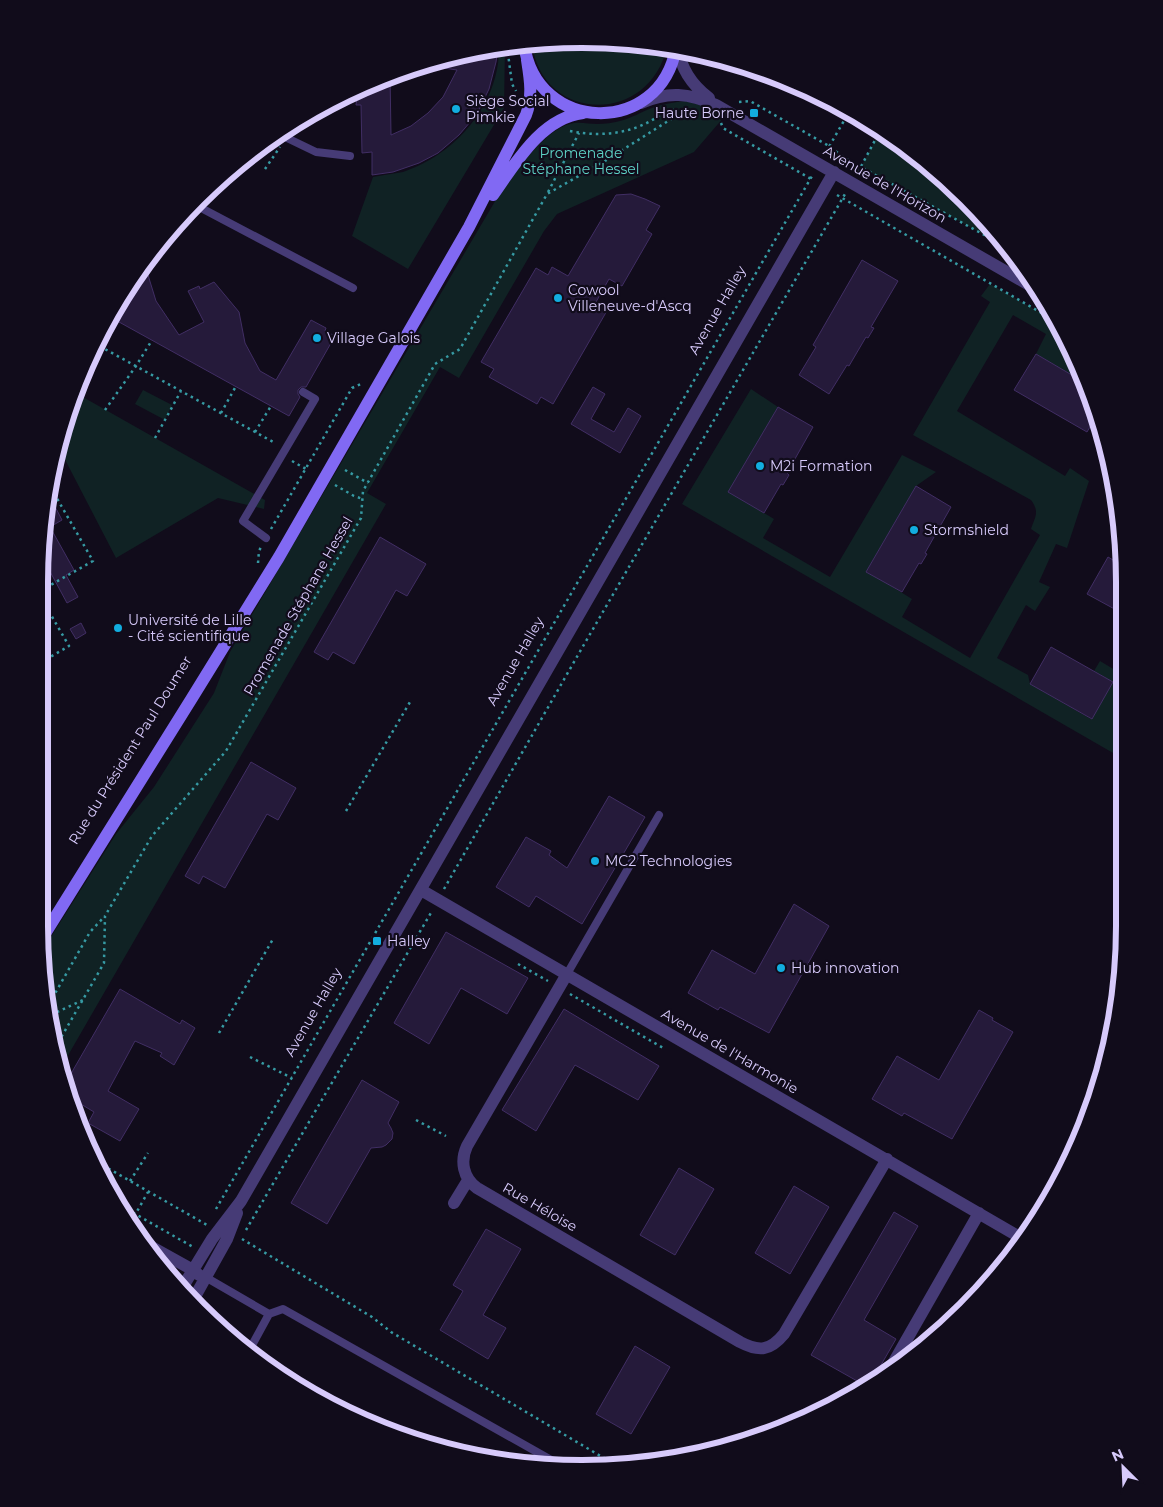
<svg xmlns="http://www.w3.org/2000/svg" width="1163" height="1507" viewBox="0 0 1163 1507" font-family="Montserrat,sans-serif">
  <rect width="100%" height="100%" fill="#110c1b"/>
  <path fill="#102224" d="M582,39l85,8c-18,79 -125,76 -135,-3z
    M505,46l-1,62 -96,161 -56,-33 21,-59c9,-2 20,-3 30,-5 53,-17 97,-69 96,-125z
    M684,49h4l30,10 -14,4 -18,-2z
    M686,101l18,5 20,11 -30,35 -137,62 -13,17 -85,147 -19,-11 -73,126 19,11 -327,567 -2,-5 -15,-115 74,-117 38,-47 60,-94 16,-41 274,-466c16,-19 44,-60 70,-63 8,-1 16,1 23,1 8,0 16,-1 23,-3 12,-3 21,-9 32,-13 11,-4 22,-6 34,-7z
    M881,129l84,69 41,49 -145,-80z
    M990,284l62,35 30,62 -46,-27 10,-20 -33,-19 -56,96 108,65 5,-8 19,13 -22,67 -11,-4 -17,38 11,5 -15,24 -9,-6 -29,53 31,17 2,9 61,35 22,-37 -19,-11 6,-10 20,12v84l-438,-253 69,-115 27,18 -49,85 45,27 -11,19 67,39 72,-122 34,17 -20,14 -49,85 45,28 -10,18 68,41 70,-123 -9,-6c4,-12 9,-17 0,-29l-118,-65 77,-133 -9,-6z
    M143,390l29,15 -7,15 -30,-16z
    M74,392l191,108 -1,9 -46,-11 -102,60 -57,-110 8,-41z"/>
  <path fill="#251a3a" stroke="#412e64" d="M498,47l-2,15 -7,27 -12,25 -18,21 -21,18 -19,10 -26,9 -21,3v-23l-10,1 -1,-48h-5l2,-17 16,-8 16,-5 1,60 20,-9 17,-13 15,-16 14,-27 -33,-5 52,-16z
    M631,194l14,5 15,7 -14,24 6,4 -30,52 -13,-7 -13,23 12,7 -55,95 -12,-7 -4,7 -48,-27 5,-8 -13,-7 55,-94 12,7 4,-8 16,9 48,-81z
    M862,260l36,21 -27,46 3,1 -6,10 -2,-1 -17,29 -2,-1 -18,29 -30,-19 17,-28 -3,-2z
    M144,262l12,39 23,34 25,-13 -16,-31 11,-5 1,3 14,-7 25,30 6,31 15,28 16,9 35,-60 15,8 -1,3 10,5 -29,51h-5l-3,3v4l2,3 -11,19 -179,-99 5,-9 17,-8 -5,-10z
    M1036,354l46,27 13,26 2,8 -10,17 -73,-42z
    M593,387l12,7 -14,25 23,13 14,-24 13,8 -21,37 -49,-29z
    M778,407l35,20 -26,46 2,2 -6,10 -2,-1 -17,29 -36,-21z
    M916,486l35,21 -26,46 2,1 -6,10 -2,-1 -17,29 -36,-20z
    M50,497l12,23 -12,7 24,43 -8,5 12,22 -11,6 -27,-50v-7z
    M380,537l46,27 -19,32 -11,-6 -42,74 -21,-12 -5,8 -14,-8z
    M1108,557l12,7v48l-33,-18z
    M81,623l5,10 -10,6 -6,-10z
    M1051,647l62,35 -21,37 -62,-35z
    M251,762l45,26 -18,32 -11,-6 -42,74 -22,-12 -4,8 -14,-8z
    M609,796l36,21 -63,107 -46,-28 -7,11 -33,-20 30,-50 25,14 -2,4 18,13z
    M794,904l35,22 -60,107 -49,-26 -2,3 -30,-17 24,-43 43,24z
    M446,932l82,46 -21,36 -46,-26 -32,56 -35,-21z
    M120,989l60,35 2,-4 13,8 -21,37 -14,-9 2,-3 -27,-12 -27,50 31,18 -19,32 -32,-18 6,-11 -23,-14 -6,-14z
    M564,1009l95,57 -21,34 -63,-35 -39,66 -34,-21z
    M979,1010l14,8 -1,2 21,12 -61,107 -48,-26 -2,3 -30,-17 25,-43 42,24z
    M362,1080l37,22 -11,21 3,5 2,5 -1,6 -6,6 -4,2 -11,1 -44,76 -36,-21z
    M679,1168l35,21 -39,66 -35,-20z
    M794,1186l35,21 -39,67 -35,-21z
    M894,1212l24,14 -54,94 32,19 -26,45 -4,2 -55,-31z
    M486,1229l35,20 -38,66 23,13 -18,31 -48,-29 23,-39 -10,-6z
    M635,1346l35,21 -39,67 -35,-20z"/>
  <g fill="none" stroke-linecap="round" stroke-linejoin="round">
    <path stroke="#369aa3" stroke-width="2.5" stroke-dasharray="2.5 4" stroke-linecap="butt" d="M507,46l5,38 4,7
      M695,61l2,-9
      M739,102l11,-1 79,45 14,11 163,90
      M676,116h17l9,-1
      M721,123l2,5 88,51
      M293,128l5,-7
      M570,131c34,7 70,2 96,-21
      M826,152l23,-40
      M265,169l15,-22
      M858,172l23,-43
      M548,192l31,-59
      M837,195l215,124
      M94,343l181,100
      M105,410l31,-44 16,-26
      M221,413l15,-27
      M255,432l16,-26
      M155,438l26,-47
      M292,461l14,8
      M345,470l23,13
      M335,485l19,11 9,3
      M271,529l81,-141 11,-5
      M258,563l1,-12 2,-4
      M40,591l53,-30 -42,-73
      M40,663l29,-17 -29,-50
      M346,811l64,-109
      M444,889l138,-241 263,-454
      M518,964l30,17
      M570,994l95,55
      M49,1004l41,-72 14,-15
      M51,1015l32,-15
      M52,1028l11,6
      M219,1033l54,-94
      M55,1048l49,-85 1,-47 47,-80 74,-85 135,-233 2,-27 72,-127 25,-15 87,-155 58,-33 71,-45 -3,-7
      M250,1057l42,21
      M416,1120l30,16
      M97,1162l110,63
      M130,1181l18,-28
      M116,1203l77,44
      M216,1209l596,-1033
      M131,1222l17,-30
      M246,1230l186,-319
      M242,1239l130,78 19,15 223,132"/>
    <path stroke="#463b76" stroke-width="8" d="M279,131l8,7 29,14 34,4
      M194,202l9,7 150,79
      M1013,276l7,-12
      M266,538l-23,-17 72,-122 -12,-7
      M567,974l92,-159
      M207,1278l62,36
      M250,1349l19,-35 14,-5 277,156"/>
    <path stroke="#463b76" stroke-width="12" d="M678,48c3,22 14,37 31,50
      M641,103c27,-12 48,-10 75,2l322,185
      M421,890l602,349
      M567,974l-100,172c-7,15 -4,32 10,42l263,154c19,10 30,9 44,-8l103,-175
      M454,1203l14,-23
      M148,1245l45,25 6,5
      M182,1288l30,-49 29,-38 593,-1029
      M192,1302l35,-63 10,-26
      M887,1374l92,-161"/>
    <path stroke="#8169f3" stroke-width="12" d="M524,44c12,90 136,93 152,4
      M493,195c22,-31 48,-77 90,-82
      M41,940l151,-242 87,-141 190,-330 57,-112c7,-19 4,-36 1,-55"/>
  </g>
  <g fill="#12addf" stroke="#110c1b" stroke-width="2">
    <circle cx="456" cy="109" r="5"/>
    <rect x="749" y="108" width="10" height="10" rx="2.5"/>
    <circle cx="558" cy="298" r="5"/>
    <circle cx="317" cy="338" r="5"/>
    <circle cx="760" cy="466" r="5"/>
    <circle cx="914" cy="530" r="5"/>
    <circle cx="118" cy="628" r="5"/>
    <circle cx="595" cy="861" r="5"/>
    <rect x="372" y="936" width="10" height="10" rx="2.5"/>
    <circle cx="781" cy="968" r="5"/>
  </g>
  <g text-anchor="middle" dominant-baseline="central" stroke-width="4.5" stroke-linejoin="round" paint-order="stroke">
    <g font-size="14" fill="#d7cafb" stroke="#110c1b" text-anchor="start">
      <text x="466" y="101">Siège Social<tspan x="466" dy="16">Pimkie</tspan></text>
      <text x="744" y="113" text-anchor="end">Haute Borne</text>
      <text x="568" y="290">Cowool<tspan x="568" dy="16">Villeneuve-d'Ascq</tspan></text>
      <text x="327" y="338">Village Galois</text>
      <text x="770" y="466">M2i Formation</text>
      <text x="924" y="530">Stormshield</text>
      <text x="128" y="620">Université de Lille<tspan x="128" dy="16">‐ Cité scientifique</tspan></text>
      <text x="605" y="861">MC2 Technologies</text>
      <text x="387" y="941">Halley</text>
      <text x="791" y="968">Hub innovation</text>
    </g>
    <g font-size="14" fill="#5ed3c7" stroke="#110c1b">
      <text x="581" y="153">Promenade<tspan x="581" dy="16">Stéphane Hessel</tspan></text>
    </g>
    <g font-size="14" fill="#d7cafb" stroke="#110c1b">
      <text transform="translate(885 184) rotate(30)">Avenue de l'Horizon</text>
      <text transform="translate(717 310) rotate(-60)">Avenue Halley</text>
      <text transform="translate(298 606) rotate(-60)">Promenade Stéphane Hessel</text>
      <text transform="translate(515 661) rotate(-60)">Avenue Halley</text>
      <text transform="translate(130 750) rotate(-58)">Rue du Président Paul Doumer</text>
      <text transform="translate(313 1012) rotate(-60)">Avenue Halley</text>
      <text transform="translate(730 1051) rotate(30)">Avenue de l'Harmonie</text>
      <text transform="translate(540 1207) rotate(30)">Rue Héloise</text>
    </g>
  </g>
  <path d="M0 0H1163V1507H0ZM582 48H582A534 534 0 0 1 1116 582V926A534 534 0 0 1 582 1460H582A534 534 0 0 1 48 926V582A534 534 0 0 1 582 48Z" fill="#110c1b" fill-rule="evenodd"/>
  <path fill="none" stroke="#d7cafb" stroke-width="6" d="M582 48H582A534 534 0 0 1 1116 582V926A534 534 0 0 1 582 1460H582A534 534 0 0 1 48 926V582A534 534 0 0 1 582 48Z"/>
  <g transform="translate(1123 1467) rotate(336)" stroke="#110c1b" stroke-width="4" paint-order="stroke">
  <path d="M0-4L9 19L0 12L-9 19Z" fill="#d7cafb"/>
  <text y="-8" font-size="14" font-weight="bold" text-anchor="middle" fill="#d7cafb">N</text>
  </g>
</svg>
